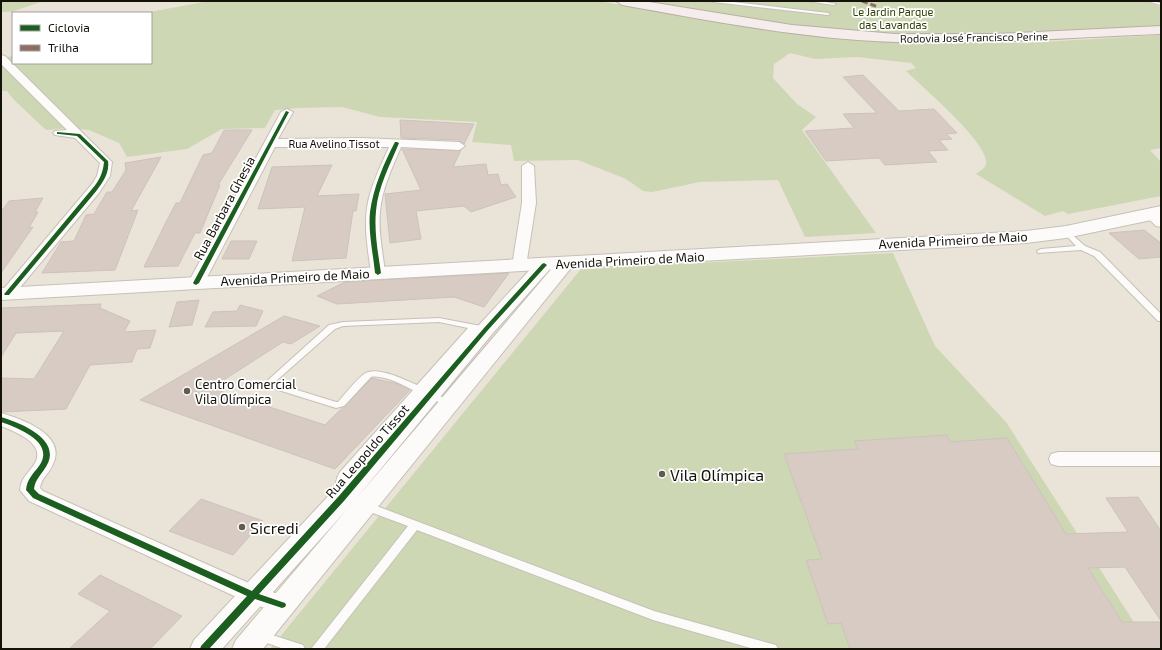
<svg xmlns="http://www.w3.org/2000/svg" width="1162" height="650" viewBox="0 0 1162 650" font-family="'Exo 2',sans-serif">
  <rect width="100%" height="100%" fill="#eae4d8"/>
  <path fill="#ced7b4" d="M1,1h43l-33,11h-10z
    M209,1h389l187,31 103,10 137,1 136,-8v113l-11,2 11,12v34l-93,18 -5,-3 -18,5 -69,-42c4,-3 10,-6 10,-11 3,-20 -64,-76 -80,-92l10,-3 -5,-5 -54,-6 -42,2 -25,-6 -16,11 -1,14 24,26 19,13 -14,13 74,103 -71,4 -27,-57 -78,2 -48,10 -9,-1 -17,-12 -48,-19 -64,1 -3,-16 -39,-3 5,-20 -97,-5 -38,-10 -43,1 -24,2 -10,18 -43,1 -35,20 -60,8 -8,-14 -30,-13 -19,-2 -24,2 -32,-30 -7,-9h-6v-33l12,-2v7h138v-50h-7z
    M648,1h497l16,6v20c-78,4 -155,10 -233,9 -94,-1 -188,-20 -280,-35z
    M893,253l42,93 71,76 145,227h-881l311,-380z"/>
  <path fill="#d8cbc3" stroke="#cbc3bc" d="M863,75l36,36 35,-2 23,24 -11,1 6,5 -13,1 9,10 -20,1 9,11 -52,3 -6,-7 -53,3 -21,-30 49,-3 -11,-14 34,-1 -34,-36z
    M400,120l74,4 -10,20 -5,-4 -58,-2z
    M224,130h28l-34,55h2l-20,48h-5l-17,33 -34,1 23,-47 9,-17h4l23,-48 9,-2z
    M402,149l59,1 -8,17 33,-3 2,11 10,-1 3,11 6,-1 9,13 -45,15 -7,-6 -48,5 5,28 -31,4 -5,-49 36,-4z
    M161,157l-30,54 7,-1 -23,60 -73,3 19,-31 13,-1 12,-26 8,-1 13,-22h5l14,-22 -1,-7z
    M332,165l-15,31 42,-2 -3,17h-3l-7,47 -54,3 13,-54 -47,2 14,-42z
    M43,198l-8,14h3l-9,16 4,-1 -32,46v-61l8,-11z
    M1144,230l17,13v14l-22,2 -30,-26z
    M231,241h26l-8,18h-27z
    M509,273l-25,34 -30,-10 -117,7 -20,-8 28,-14z
    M199,300l-7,25 -23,2 8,-25z
    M101,304l-1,4 30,13 -6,11 32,-2 -6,18 -13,1 -5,13 -42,3 -24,44 -65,3v-34l33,1 30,-48 -48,2 -15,24v-49z
    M240,305l23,6 -7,15 -51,1 8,-15 24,-1z
    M284,316l36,10 -29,18 -8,-2 -72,46 114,37 47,-47 25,6 13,6 -75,79 -195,-69z
    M947,435l3,7 57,-4 59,96 62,-2 -22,-34 32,-1 23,34v90l-36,-54 -37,1 34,54h39v27h-311l-9,-26 -13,1 -22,-64 16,-1 -38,-105 74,-5 -4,-8z
    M201,499l62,22 -30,34 -64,-24z
    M100,575l82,41 -32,33h-81l41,-38 -32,-17z"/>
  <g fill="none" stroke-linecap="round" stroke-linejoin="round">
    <defs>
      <path id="service" d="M711,1h14l103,12 2,1 -2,1 -115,-13z
        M807,1h13l16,3 -2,1z
        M1150,1l11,2v2l-11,-3z
        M1066,230l2,1 17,15 15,6 61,62v7h-3l-64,-65 -13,-6 -43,3 -1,-2 4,-2 35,-3 -13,-14z
        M439,318l42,8 1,2 -1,2h-5l-52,58 8,6 20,6 1,2 -1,2 -3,1 -23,-7 -6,-4 -73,82 -1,15 -2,3 -3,1 -3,-1c-4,-7 -2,-16 2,-22l73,-82c-10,-5 -31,-16 -42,-13l-27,29 -8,2 -64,-20 -5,-7 62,-56 14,-3zM439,322l29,6 -51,57c-12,-5 -41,-20 -53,-11 -9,7 -18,19 -26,28h-2l-58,-18 -2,-3 59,-52 8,-3z
        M366,502l288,109 118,33 4,1 2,4h-24l-101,-29 -236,-90 -93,119h-13l97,-123 -46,-17 -1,-3 1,-3z
        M260,631l43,14 2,4h-21l-28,-10 -2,-3 2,-3z"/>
      <path id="minor" d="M1,55l4,1 107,106 -2,14 -11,17 -87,104h-10l-1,-5 91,-108 5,-8 3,-13 -25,-25 -20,-3 -2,-2 2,-2 12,-1 -66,-66z
        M287,109l6,3 -15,27 83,-1 98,4 6,4 -6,4 -58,-3c-9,21 -19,42 -21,65 -2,20 3,41 5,61l-2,3h-10l-2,-3c-3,-23 -8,-48 -3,-71 4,-19 13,-37 21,-55h-114l-71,136 -3,3h-10l-3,-3 93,-171z
        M528,162l6,4 2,37 -10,63 -2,3h-10l-2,-3 10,-63v-37z
        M1151,210l10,6v11l-5,-1 -12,-12 2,-3z
        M1,413c21,6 66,22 52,51 -3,9 -12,14 -13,24l3,3 217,97 30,10 3,7 -3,7 -8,2 -37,-13 -216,-100 -9,-11c1,-13 9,-17 15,-27 11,-20 -20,-31 -34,-37z
        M1058,452h103v14h-103l-7,-2 -2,-5 2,-5z"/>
      <path id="tertiary" d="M544,259l6,2 3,4 -3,4 -57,64 -143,173 -128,143h-32l4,-9 138,-148 147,-167 59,-64z
        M565,259l6,1 3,4 -3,4 -308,381h-31l4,-9 323,-380z"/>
      <path id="secondary" d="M1161,206v12l-95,20 -40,5 -1025,57v-12l1025,-57 40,-5z"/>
      <path id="primary" d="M616,1h27l149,24 103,9h100l166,-8v8c-89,3 -178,11 -266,8 -92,-3 -183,-21 -273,-37z"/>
    </defs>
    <use href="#service" stroke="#c5c1b7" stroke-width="2"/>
    <use href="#minor" stroke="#c5c1b7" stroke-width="2"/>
    <use href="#tertiary" stroke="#c5c1b7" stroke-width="2"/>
    <use href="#secondary" stroke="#c5c1b7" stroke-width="2"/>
    <use href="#primary" stroke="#bbada7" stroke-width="2"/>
    <use href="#service" fill="#fcfbf9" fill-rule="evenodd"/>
    <use href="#minor" fill="#fcfbf9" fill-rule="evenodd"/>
    <use href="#tertiary" fill="#fcfbf9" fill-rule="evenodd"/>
    <use href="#secondary" fill="#fcfbf9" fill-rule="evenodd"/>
    <use href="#primary" fill="#f5edeb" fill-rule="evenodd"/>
    <path stroke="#8d6e63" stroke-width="3" stroke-dasharray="6 3" stroke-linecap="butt" d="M862,1l16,6"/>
    <defs>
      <path id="cycleway" d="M286,111l3,1 -90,171 -3,2 -2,-1 -1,-1z
        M57,132l23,2 28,27c2,13 -7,24 -15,34l-84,100h-4l-1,-1 1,-1 87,-104c7,-8 11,-16 12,-27l-27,-26 -18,-2h-2z
        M395,142h2l2,1c-9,22 -21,44 -23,68 -2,20 2,42 5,62l-3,2 -3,-2c-2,-20 -7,-41 -5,-61 3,-24 14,-49 25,-70z
        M544,263l3,2 -1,1 -58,64 -144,171 -85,93 26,9 1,2 -1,2 -3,1 -27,-9 -46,50h-9l1,-3 46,-50 -214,-98 -7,-8c1,-11 7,-16 13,-24 17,-24 -21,-38 -38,-44v-5c20,6 60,22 46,48 -5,9 -12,14 -13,24l5,5 213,97 86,-94 146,-169 58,-64z"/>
    </defs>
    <use href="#cycleway" stroke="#fff" stroke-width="2"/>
    <use href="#cycleway" fill="#1b5e20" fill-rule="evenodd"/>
  </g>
  <g fill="#605c52" stroke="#fff" stroke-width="1.5">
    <circle cx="187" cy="391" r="4"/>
    <circle cx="662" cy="474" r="4"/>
    <circle cx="242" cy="527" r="4"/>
  </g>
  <g text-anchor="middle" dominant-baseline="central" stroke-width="3.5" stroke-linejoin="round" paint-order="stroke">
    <g font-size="11" fill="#2e4002" stroke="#fff">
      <text x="893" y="11">Le Jardin Parque<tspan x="893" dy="13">das Lavandas</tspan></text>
    </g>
    <g font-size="11" fill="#15120a" stroke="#fff">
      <text transform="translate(974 37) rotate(-1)">Rodovia José Francisco Perine</text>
      <text x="334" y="143">Rua Avelino Tissot</text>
    </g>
    <g font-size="13" fill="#15120a" stroke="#fff">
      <text transform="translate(224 208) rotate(-62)">Rua Barbara Ghesia</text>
      <text transform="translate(953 240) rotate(-3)">Avenida Primeiro de Maio</text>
      <text transform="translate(630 260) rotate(-3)">Avenida Primeiro de Maio</text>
      <text transform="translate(295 277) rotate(-3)">Avenida Primeiro de Maio</text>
      <text transform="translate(367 451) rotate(-49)">Rua Leopoldo Tissot</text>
    </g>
    <g font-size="13" fill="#15120a" stroke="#fff" text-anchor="start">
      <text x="195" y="384">Centro Comercial<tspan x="195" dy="15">Vila Olímpica</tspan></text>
    </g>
    <g font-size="16" fill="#15120a" stroke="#fff" text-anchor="start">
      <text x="670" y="474">Vila Olímpica</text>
      <text x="250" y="527">Sicredi</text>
    </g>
  </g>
  <rect width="1162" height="650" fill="none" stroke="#15120a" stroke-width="4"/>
  <rect x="12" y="12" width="140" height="52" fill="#ffffff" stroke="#a1a09d"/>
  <rect x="20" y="25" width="20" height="6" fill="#1b5e20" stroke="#a1a09d"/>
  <text x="48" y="32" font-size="12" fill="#15120a">Ciclovia</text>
  <rect x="20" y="45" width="20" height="6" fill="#8d6e63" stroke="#a1a09d"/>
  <text x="48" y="52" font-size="12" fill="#15120a">Trilha</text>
</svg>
